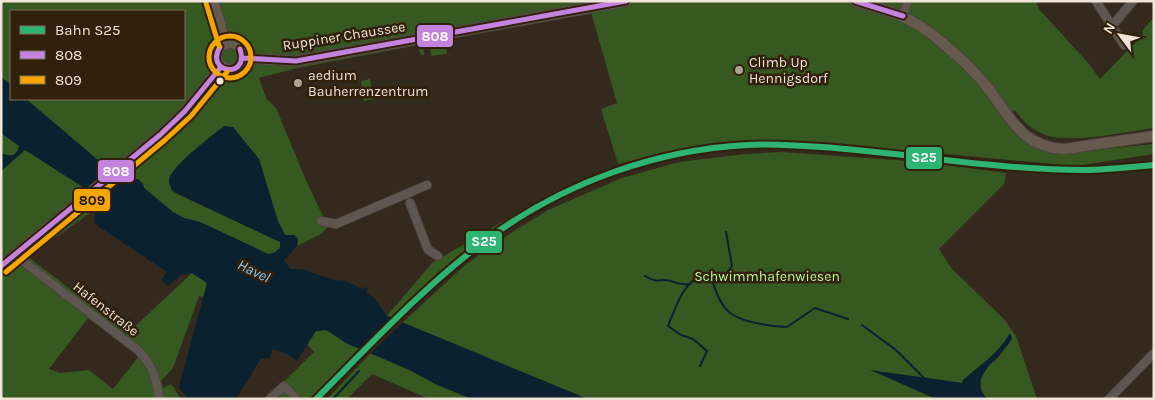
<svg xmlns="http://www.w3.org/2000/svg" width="1155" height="400" viewBox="0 0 1155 400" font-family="Karla,sans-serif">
  <rect width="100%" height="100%" fill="#33291d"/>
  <path fill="#365922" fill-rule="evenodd" d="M1,1h1035l3,8 50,55 11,15 35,-36 7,-5 1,-8 11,-13v111c-30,4 -82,16 -109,7 -13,-5 -23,-14 -30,-25l-10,8 14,18 7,5 47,11 81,-8v10l-78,12 -251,-23 -76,-3 -78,11 -53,13 -17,-55 16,-6 -26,-91 -168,32 1,11h-3l-3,-10 -125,24 -34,9 7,20 10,10 29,70 23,49 -7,7 -24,12 1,-7 -4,-4h-9l-7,-14 -105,-29 107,50v6l-6,5 -6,1 -68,-32 -16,-4 -11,-6 -29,-24 -1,-4 -5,-5 -8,2 -24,-14 -80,-68h158v-88h-173v74l-10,-8z
    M445,43l2,11 -16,2 -1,-11z
    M370,79l4,20 -10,2 -3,-20z
    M1,133l18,13 -2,6 -5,4 -11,-3z
    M25,150l72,46 3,10 -72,51 100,76 64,-60 15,10 -3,14 -5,-1 -26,72 -12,13 2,7 8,-4 10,15h-180v-228zM88,318l51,38 -26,33 -24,-19 -29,3 -11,-4z
    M781,152l142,10 83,11 -2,11 -65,65 12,19 53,51 12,17 21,63h-49c-10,-8 -9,-23 -1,-33 3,-3 4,-2 7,-4 6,-6 11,-14 16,-20l-1,-7c-8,21 -34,30 -47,48l-87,-12 61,28h-353l-181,-76 62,-57 33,-24 51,-32 74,-32 57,-16 66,-8z
    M562,187l-96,62 -34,29 -39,40 -6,-2 45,-53z
    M327,330l21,14 14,5 -53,50h-43l48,-47 -7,-8 9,-13z
    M371,353c34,14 66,32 101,46h-43l-57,-25 -25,25h-20z"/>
  <path fill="#0a212f" d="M1,77l10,8v14h15l80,68 24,13 8,-1 5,5 1,4 29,24 11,6 16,4 68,32 6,-1 6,-5v-6l-108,-51c-1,-3 -3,-7 -3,-11 1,-13 44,-45 55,-54l9,1 26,32 19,62 7,14h9l4,4 -1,7 -13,14 6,9h11l33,11 11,1 17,8 4,-2 2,2 -2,3 9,7 12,17 201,83h-116l-35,-14 -29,-16 -60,-25 -22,-14 -10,1 -19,30 -11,-8 -13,-4 -4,10 -8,-1 -25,41h-48l-9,-12 28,-104 -15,-10 -11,2 -13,11 -6,-6 5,-8 -72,-48c-2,-7 0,-13 5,-18l-3,-10 -72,-46 -24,21v-18c8,4 16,4 18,-7l-18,-13z
    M1010,333l2,5c-8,18 -49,41 -24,61h-52l-66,-29 92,13 1,-3c17,-15 36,-27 47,-47z"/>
  <path fill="#33291d" d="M395,317l9,4 -35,34 -9,-4z"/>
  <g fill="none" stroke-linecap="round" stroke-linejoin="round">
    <path stroke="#0a212f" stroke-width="2" d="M710,275h15l7,-9 -6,-34
      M645,276c9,5 10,5 20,4 9,0 12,6 25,4
      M862,325l34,25 28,28
      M700,366l7,-15 -14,-12 -12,-4 -13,-9c8,-19 17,-52 42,-51 5,13 9,29 20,38 14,10 41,13 57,14l28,-19 33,11
      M333,399l26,-28"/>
    <defs>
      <path id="minor" d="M1096,1l28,44
        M903,16l5,-15
        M1112,26l21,-25
        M410,203l18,47 10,6
        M321,221l15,3 91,-39
        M15,255l124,96c12,13 19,30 20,48
        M270,399l14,-13 11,11
        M1109,399l45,-46"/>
      <path id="major" d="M213,1l13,43
        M854,1c31,9 54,14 80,35 17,14 34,28 48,45 26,30 36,66 82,68l90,-13
        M217 56a13 13 0 1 1 26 0a13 13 0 1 1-26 0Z
        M243,58l53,3 331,-60
        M1,266l159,-131 25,-24 36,-44"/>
    </defs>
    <use href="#minor" stroke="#4d443b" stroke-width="10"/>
    <use href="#major" stroke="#4d443b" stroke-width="12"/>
    <use href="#minor" stroke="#5e574f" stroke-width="8"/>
    <use href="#major" stroke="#665a4f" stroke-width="10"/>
    <defs>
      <path id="bus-1" d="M855,1l48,15
        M220,47c-16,26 30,33 20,2
        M243,58l53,3 330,-60
        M1,266l159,-131 25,-24 36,-44"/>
      <path id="bus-2" d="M206,3l13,43
        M209 57a21 21 0 1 1 42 0a21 21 0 1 1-42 0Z
        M6,272l159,-132 26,-24 36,-44"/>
    </defs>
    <use href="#bus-1" stroke="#31200b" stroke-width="9"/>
    <use href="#bus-2" stroke="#31200b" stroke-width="9"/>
    <use href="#bus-1" stroke="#c483df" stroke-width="5"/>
    <use href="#bus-2" stroke="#f7a600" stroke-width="5"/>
    <defs>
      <path id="rail-1" d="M316,399c57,-57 112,-117 177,-164 74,-53 163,-85 254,-90 29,-2 59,1 88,3 83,7 166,22 249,22 24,0 47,-3 70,-5"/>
    </defs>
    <use href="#rail-1" stroke="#31200b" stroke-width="10"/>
    <use href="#rail-1" stroke="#2db372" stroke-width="6"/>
  </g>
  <g fill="#aea397" stroke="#31200b" stroke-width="2">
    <circle cx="739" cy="70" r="5"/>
    <circle cx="298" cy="83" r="5"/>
  </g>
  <circle fill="#f1e5d9" stroke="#31200b" stroke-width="2" cx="220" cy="81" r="4.5"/>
  <g text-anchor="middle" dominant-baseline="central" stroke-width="5" stroke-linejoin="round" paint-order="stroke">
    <g font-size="14" fill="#f1e5d9" stroke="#31200b">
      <text transform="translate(344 36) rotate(-9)">Ruppiner Chaussee</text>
      <text transform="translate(106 309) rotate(38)">Hafenstraße</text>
    </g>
    <g font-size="14" fill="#f1e5d9" stroke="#31200b" text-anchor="start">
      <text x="749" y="62">Climb Up<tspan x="749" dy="16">Hennigsdorf</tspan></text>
      <text x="308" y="75">aedium<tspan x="308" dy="16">Bauherrenzentrum</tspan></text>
    </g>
    <g font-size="14" fill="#b4f896" stroke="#31200b">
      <text x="767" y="276">Schwimmhafenwiesen</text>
    </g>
    <g font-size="15" font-style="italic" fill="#8cc6f2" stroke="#31200b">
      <text transform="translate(254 271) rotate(26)">Havel</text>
    </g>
  </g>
  <g stroke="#31200b" stroke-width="2">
    <rect x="416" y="24" width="38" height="24" rx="5" fill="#c483df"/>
    <rect x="905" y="146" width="38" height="24" rx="5" fill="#2db372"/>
    <rect x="97" y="159" width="38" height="24" rx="5" fill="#c483df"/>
    <rect x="73" y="188" width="38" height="24" rx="5" fill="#f7a600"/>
    <rect x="465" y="230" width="38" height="24" rx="5" fill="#2db372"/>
  </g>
  <g font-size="14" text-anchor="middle" font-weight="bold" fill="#fff">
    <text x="435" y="41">808</text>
    <text x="924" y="162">S25</text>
    <text x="116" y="176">808</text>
    <text x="484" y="246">S25</text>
  </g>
  <g font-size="14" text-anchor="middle" font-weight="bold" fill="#111">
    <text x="92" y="205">809</text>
  </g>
  <rect width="1155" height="400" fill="none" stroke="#f1e5d9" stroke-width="5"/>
  <rect x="10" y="10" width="175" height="90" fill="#31200b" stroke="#7e6f5d"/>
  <rect x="20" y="26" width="25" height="8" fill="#2db372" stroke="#7e6f5d"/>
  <text x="55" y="35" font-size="15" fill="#f1e5d9">Bahn S25</text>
  <rect x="20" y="51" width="25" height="8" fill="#c483df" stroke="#7e6f5d"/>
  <text x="55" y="60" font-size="15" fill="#f1e5d9">808</text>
  <rect x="20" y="76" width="25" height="8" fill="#f7a600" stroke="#7e6f5d"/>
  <text x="55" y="85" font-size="15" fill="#f1e5d9">809</text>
  <g transform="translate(1120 35) rotate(302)" stroke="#31200b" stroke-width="4" paint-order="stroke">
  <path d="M0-4L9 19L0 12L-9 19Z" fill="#f1e5d9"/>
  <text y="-8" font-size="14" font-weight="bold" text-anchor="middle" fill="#f1e5d9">N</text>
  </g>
</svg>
